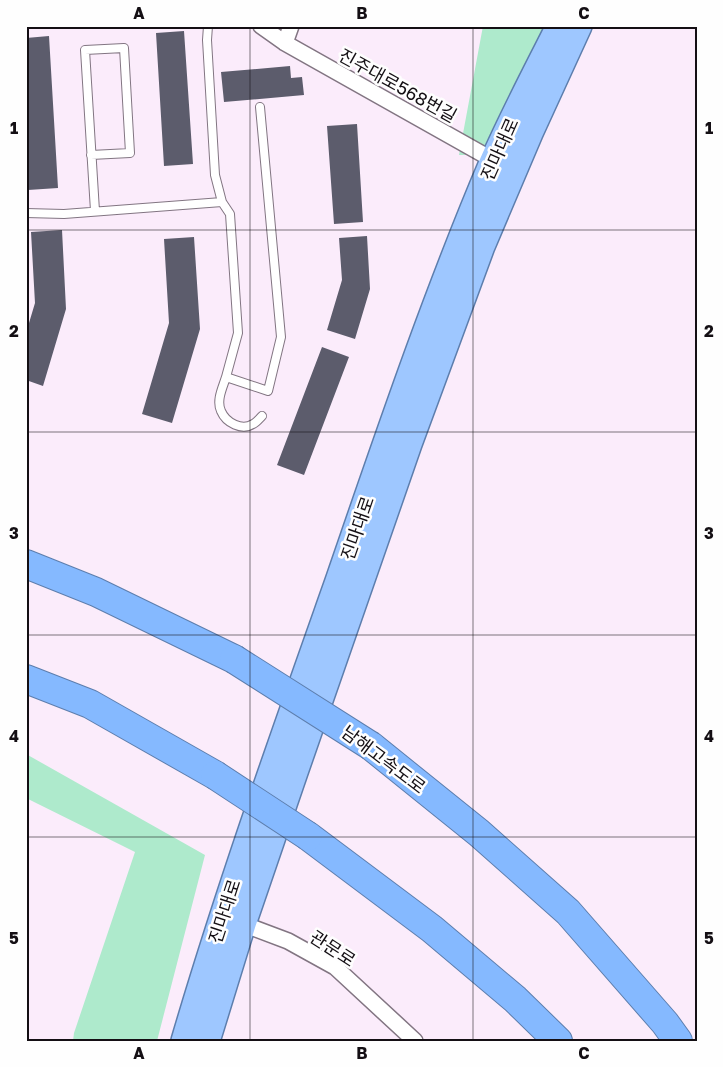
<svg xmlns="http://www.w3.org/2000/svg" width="723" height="1067" viewBox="0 0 723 1067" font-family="'Golos Text','Noto Sans KR',sans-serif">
  <rect width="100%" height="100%" fill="#fbecfb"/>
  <path fill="#aeeacc" d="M483,26h62l-62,129h-24z
    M26,754l179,101 -48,186h-84l1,-8 61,-181 -109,-54z"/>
  <path fill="#5c5c6c" d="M184,31l9,133 -29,2 -8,-133z
    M49,36l9,152 -30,2 -2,-30v-122z
    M290,66l1,12 11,-1 2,18 -80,7 -3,-30z
    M357,124l6,98 -29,2 -7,-98z
    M62,230l4,79 -23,77 -17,-6v-47l9,-30 -4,-71z
    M367,236l3,53 -15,50 -28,-9 15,-50 -3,-42z
    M194,237l6,92 -28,94 -30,-9 27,-91 -5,-84z
    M322,347l27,10 -45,118 -27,-10z"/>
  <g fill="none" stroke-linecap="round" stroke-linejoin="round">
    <defs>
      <path id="service" d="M208,26l-1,14 8,135 7,27
        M91,155l39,-2 -6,-105 -39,2 10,161
        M26,213l38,1 158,-12 8,12 8,119 -12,44 42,14 13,-54 -21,-230
        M226,377c-3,10 -10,23 -5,34 5,12 21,20 32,13 3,-1 6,-5 9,-8"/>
      <path id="minor" d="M261,26l24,17 208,117
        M285,43l6,-17
        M243,924l45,17 47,26 80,74"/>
      <path id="trunk" d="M184,1041c45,-153 99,-304 152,-454 49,-142 97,-285 156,-424 20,-46 44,-91 67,-137
        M207,1041l36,-117 52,-152 114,-328 73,-198 48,-113 49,-107"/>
      <path id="motorway" d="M26,564l70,28 138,67
        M26,679l64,25 125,71
        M371,746l108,87 89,79 97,111 13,18
        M308,836l124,93 83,70 43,42"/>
    </defs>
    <use href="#service" stroke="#827582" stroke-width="10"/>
    <use href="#minor" stroke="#827582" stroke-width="18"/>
    <use href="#trunk" stroke="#5d7ead" stroke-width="28"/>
    <use href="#motorway" stroke="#5d7ead" stroke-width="30"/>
    <use href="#service" stroke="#fff" stroke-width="8"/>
    <use href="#minor" stroke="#fff" stroke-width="15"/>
    <use href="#trunk" stroke="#9ec7ff" stroke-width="25"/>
    <use href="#motorway" stroke="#85b9ff" stroke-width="28"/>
    <defs>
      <path id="motorway-bridge" d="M234,659l137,87
        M215,775l93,61"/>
    </defs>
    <use href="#motorway-bridge" stroke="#5d7ead" stroke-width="30" stroke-linecap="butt"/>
    <use href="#motorway-bridge" stroke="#85b9ff" stroke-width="28"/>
  </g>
  <path fill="none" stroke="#140f14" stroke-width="1" stroke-opacity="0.55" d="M250,26v1015M473,26v1015M26,230h671M26,432h671M26,635h671M26,837h671"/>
  <g text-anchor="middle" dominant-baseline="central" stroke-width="5" stroke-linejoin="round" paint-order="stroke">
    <g font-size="18" fill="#140f14" stroke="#fefefe">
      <text transform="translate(398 85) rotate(29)">진주대로568번길</text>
      <text transform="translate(499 149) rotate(-66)">진마대로</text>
      <text transform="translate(357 528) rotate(-71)">진마대로</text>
      <text transform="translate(384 759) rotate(37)">남해고속도로</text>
      <text transform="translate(224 911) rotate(-72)">진마대로</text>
      <text transform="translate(333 948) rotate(33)">관문로</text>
    </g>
  </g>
  <rect width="723" height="1067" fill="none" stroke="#fefefe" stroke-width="55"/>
  <rect x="28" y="28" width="668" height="1012" fill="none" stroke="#140f14" stroke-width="2"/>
  <g font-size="16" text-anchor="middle" font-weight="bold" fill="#140f14">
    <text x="139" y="19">A</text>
    <text x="362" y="19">B</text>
    <text x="584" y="19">C</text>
    <text x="14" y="134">1</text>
    <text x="709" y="134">1</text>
    <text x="14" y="337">2</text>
    <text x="709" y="337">2</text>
    <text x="14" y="539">3</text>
    <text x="709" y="539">3</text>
    <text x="14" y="742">4</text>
    <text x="709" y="742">4</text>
    <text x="14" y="944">5</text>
    <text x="709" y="944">5</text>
    <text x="139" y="1059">A</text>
    <text x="362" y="1059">B</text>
    <text x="584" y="1059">C</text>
  </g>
</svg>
